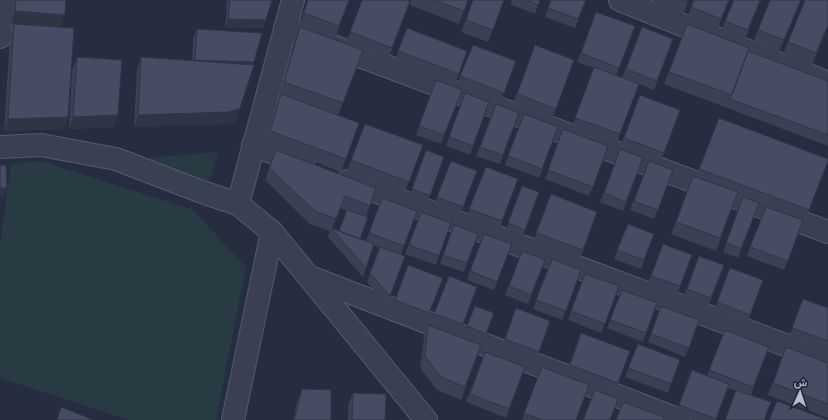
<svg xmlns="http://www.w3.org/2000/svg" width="828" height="420" viewBox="0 0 828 420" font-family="'Alegreya Sans',Vazirmatn,sans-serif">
  <rect width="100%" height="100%" fill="#262d41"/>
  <path fill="#283a42" d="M218,152l-9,30 -62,-24z
    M42,161l151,49 53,57 -30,153h-87l-129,-42v-133l11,-81z"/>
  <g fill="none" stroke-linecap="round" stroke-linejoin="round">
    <defs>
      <path id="minor" d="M620,0l208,83
        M285,28l543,204
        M0,37l2,-37
        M253,145l50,19
        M0,147l41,-2 75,14 86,33 36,12 34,28 154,188
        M348,181l480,180
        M310,277l370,143"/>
      <path id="tertiary" d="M238,204l55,-204
        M233,420l39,-188"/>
    </defs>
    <use href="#minor" stroke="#555b6b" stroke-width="24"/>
    <use href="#tertiary" stroke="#555b6b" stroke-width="24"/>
    <use href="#minor" stroke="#3a4051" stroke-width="22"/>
    <use href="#tertiary" stroke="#3a4051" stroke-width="22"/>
  </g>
  <path fill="#3b4155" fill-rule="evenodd" d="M12,0h54l-5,27 -50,-4z
    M227,0h45l-9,28h-38z
    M307,0h42l-14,38 -35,-13z
    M362,0l48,1 -22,59 -25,-9 -25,64 21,8 -18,49 -75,-29 10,-37 4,-12h-1l17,-55 4,-12 46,17z
    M411,0h57l-9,24 -49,-19z
    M473,0h31l-16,42 -27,-10z
    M512,0h28l-5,14 -25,-10z
    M551,0h35l-11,28 -30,-11z
    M653,0h36l-6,14 -30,-12z
    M694,0h35l-11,28 -30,-12z
    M761,0l-16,39 -23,-9 3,-9z
    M801,0l-22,52 -26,-10 5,-12z
    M596,12l39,14 -19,50 6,2 20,-51 31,12 -19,51 -15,-6 -24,63 -44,-17 23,-62 -17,-6z
    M14,24l50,105 -60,2 6,-94z
    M687,24l61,27 80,30v65l-164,-62z
    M828,26l-16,39 -29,-11 5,-12z
    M407,28l60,23 -11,31 -61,-22z
    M197,29l43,79 -4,13 -12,3 -90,3 3,-58 4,-12 51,4 1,-23z
    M473,45l43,16 -16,41 -43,-17z
    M535,45l39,15 -23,61 -39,-15z
    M77,57l37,70 -45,2 3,-59z
    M436,80l26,10 -21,54 -25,-9z
    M465,93l24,9 -19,53 -24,-9z
    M640,95l40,15 -20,52 -40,-15z
    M496,104l23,9 -19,51 -24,-8z
    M524,114l34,13 -19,51 -34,-13z
    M719,118l109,41 -22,60 -69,-25 -21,57 -45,-17 5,-12 21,-45z
    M563,129l45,17 -19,50 -44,-17z
    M423,145l-19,49 -58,-21 5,-13z
    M620,149l23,9 -20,53 -23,-9z
    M276,150l100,38 -10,29 -6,22 6,2 16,-43 35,13 -16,43 4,2 -18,49 -20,-23 13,-34 -7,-3 -10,32 -35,-40 2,-6 -20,-7 -45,-44zM340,208l7,3 -8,20 -7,-2z
    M426,150l18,7 -18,47 -17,-6z
    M451,161l26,10 -17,45 -26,-10z
    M649,161l24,9 -19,49 -24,-9z
    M486,167l32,12 -19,51 -33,-12z
    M522,186l17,6 -17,47 -17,-7z
    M551,194l46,18 -17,47 -47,-17z
    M743,197l16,6 -21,55 -15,-6z
    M766,207l37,13 -19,50 -37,-14z
    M421,212l30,11 -15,42 -31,-11z
    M628,224l26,10 -13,35 -27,-10z
    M454,225l24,9 -14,38 -24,-8z
    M484,234l28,10 -18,46 -27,-10z
    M663,244l29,11 -15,40 -29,-11z
    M522,251l23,9 -17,44 -23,-9z
    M699,256l25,9 -16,42 -25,-9z
    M552,259l29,11 -19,50 -29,-11z
    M408,265l35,13 -17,44 -34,-13z
    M730,268l33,12 -16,44 -33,-13z
    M585,274l34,12 -18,47 -33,-13z
    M449,276l28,11 -17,46 -29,-11z
    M622,290l35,13 -14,39 -36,-14z
    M803,299l25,9v44l-39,-15z
    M475,306l19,7 -10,26 -19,-8z
    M661,306l38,14 -14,37 -37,-15z
    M516,308l34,13 -14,40 -35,-13z
    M428,325l53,20 -20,55 -24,-10 -17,-22 4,-30z
    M725,330l44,17 -18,48 -23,-7 -12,32h-23l-17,-7 16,-43 15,6z
    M581,333l49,18 -16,41 -48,-19z
    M638,344l42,16 -12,33 -43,-16z
    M786,347l42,16v55l-60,-23z
    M485,352l40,15 -19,51 -40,-16z
    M542,367l34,53h-54z
    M302,389l29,31h-38l4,-18z
    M353,393l32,27h-37v-15z"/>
  <path fill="#303545" d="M729,0l-11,28 3,-9z
    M760,0h1l-16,39 3,-9z
    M15,11l50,4 -4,12 -50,-4z
    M228,19l38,1 -3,8h-38z
    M828,25v1l-16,39 4,-12z
    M195,60l59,2 -3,9 -60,-2z
    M240,108l-4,13 -12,3 -90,3 4,-12z
    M118,115l-4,12 -45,2 4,-12z
    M68,117l-4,12 -60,2 4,-12z
    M0,188h7l-3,9h-4z"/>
  <path fill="#454c63" stroke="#303545" d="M16,0h50l-1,15 -50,-4z
    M230,0h42l-6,20 -38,-1z
    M308,0h41l-10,26 -35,-13z
    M362,0h46l2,1 -18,47 -42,-16z
    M434,0h34l-4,11z
    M473,0h31l-11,30 -27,-10z
    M526,0h14l-2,5z
    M551,0h35l-8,19 -30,-11z
    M683,0h6l-1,2z
    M694,0h35l-8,19 -30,-12z
    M734,0h26l-12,30 -23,-9z
    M770,0h31l-17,40 -26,-10z
    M805,0h23v25l-12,28 -28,-11z
    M596,12l39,14 -16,42 -38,-15z
    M14,24l60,4 -6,89 -60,2z
    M687,24l62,24 -17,47 -63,-23z
    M300,27l63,23 -20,53 -59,-21z
    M642,27l31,12 -16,42 -31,-12z
    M407,28l60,23 -8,23 -61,-23z
    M197,29l65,4 -8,29 -59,-2z
    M473,45l43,16 -12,32 -44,-17z
    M535,45l39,15 -18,49 -39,-15z
    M748,51l80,30v54l-98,-36z
    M77,57l45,3 -4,55 -45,2z
    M141,57l113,8 -14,43 -11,4 -91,3z
    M594,67l45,17 -19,50 -45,-16z
    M436,80l26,10 -18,45 -25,-9z
    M465,93l24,9 -16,44 -24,-9z
    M281,94l78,29 -13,36 -76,-28z
    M640,95l40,15 -16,43 -40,-15z
    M496,104l23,9 -16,42 -23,-8z
    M524,114l34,13 -16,42 -34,-13z
    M719,118l109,41v2l-19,49 -110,-41z
    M365,124l58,21 -14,37 -58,-22z
    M563,129l45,17 -15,41 -45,-17z
    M620,149l23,9 -17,44 -22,-9z
    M276,150l100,38 -6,18 -25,-10 -9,23 -21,-8 -46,-43z
    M426,150l18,7 -14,39 -18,-7z
    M451,161l26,10 -14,36 -26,-10z
    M649,161l24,9 -15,40 -24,-9z
    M0,165h6l1,23h-7z
    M486,167l32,12 -16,42 -33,-12z
    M693,176l45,16 -18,46 -44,-16z
    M522,186l17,6 -14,38 -17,-7z
    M551,194l46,18 -14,38 -47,-17z
    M743,197l16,6 -18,46 -15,-6z
    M382,198l35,13 -13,35 -35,-13z
    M766,207l37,13 -15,41 -38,-14z
    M347,210l21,7 -8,22 -21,-8z
    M421,212l30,11 -12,33 -30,-11z
    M628,224l26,10 -10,26 -27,-10z
    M454,225l24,9 -11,29 -24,-8z
    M331,228l43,16 -8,24z
    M484,234l28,10 -15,38 -27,-11z
    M663,244l29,11 -12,31 -29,-10z
    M380,247l25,9 -15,40 -20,-23z
    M522,251l23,9 -14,35 -22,-9z
    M699,256l25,9 -13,33 -24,-9z
    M552,259l29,11 -15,41 -30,-11z
    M408,265l35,13 -14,35 -34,-13z
    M730,268l33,12 -13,35 -33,-13z
    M585,274l34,12 -14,38 -34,-13z
    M449,276l28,11 -14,37 -29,-10z
    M622,290l35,13 -11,30 -36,-13z
    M803,299l25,9v33l-36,-13z
    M475,306l19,7 -8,21 -19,-8z
    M661,306l38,14 -10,28 -38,-14z
    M516,308l34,13 -11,31 -34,-13z
    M428,325l53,20 -16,42 -24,-10 -16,-21z
    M725,330l44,17 -16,40 -44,-17z
    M581,333l49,18 -12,32 -48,-18z
    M638,344l42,16 -9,24 -43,-16z
    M786,347l42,16v41l-55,-21z
    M485,352l40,15 -16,42 -39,-15z
    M542,367l47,18 -13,35h-34l-18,-7z
    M692,370l37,14 -13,35 -37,-14z
    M302,389l29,1v30h-37z
    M595,390l23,9 -8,21h-27z
    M736,390l35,12 -7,18h-39z
    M353,393l33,1 -1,26h-33z
    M777,401l51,19h-59z
    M623,402l41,15 -1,3h-47z
    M61,407l33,13h-37z"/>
  <g transform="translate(800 392) rotate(3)" stroke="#1f2536" stroke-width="3" paint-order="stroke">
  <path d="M0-3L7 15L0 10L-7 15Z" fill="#b7bbcb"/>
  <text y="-6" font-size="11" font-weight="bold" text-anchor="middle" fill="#b7bbcb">ش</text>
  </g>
</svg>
